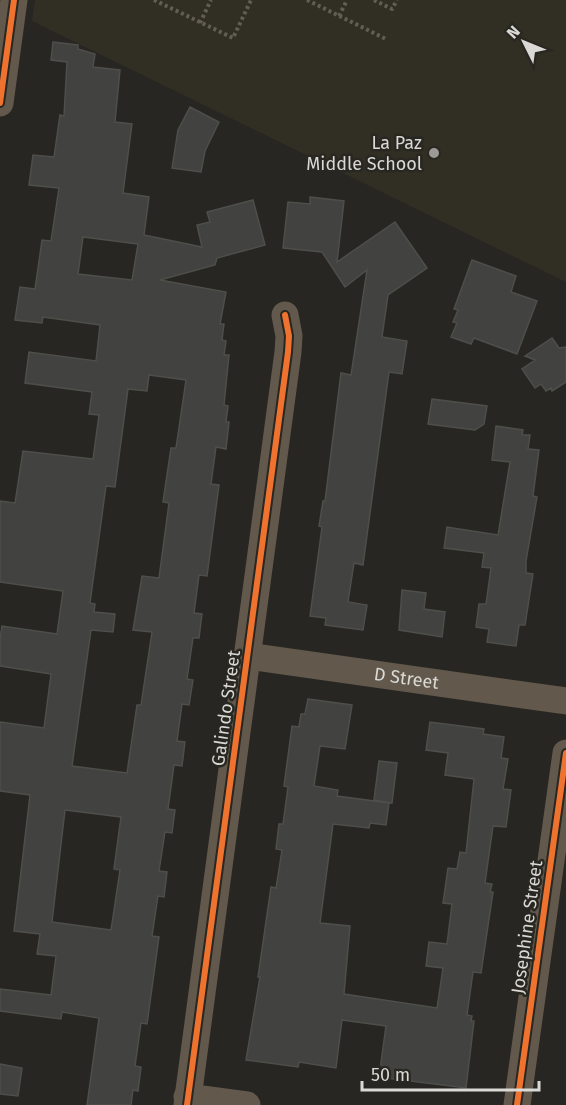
<svg xmlns="http://www.w3.org/2000/svg" width="566" height="1105" viewBox="0 0 566 1105" font-family="'Fira Sans',sans-serif">
  <rect width="100%" height="100%" fill="#272622"/>
  <path fill="#312f24" d="M35,0h531v282l-534,-261z"/>
  <path fill="#424340" stroke="#4e4e4a" stroke-width="1.5" fill-rule="evenodd" d="M53,42l25,3v4l17,5 -2,13 27,3 -5,52 17,2 -9,69 26,4 -5,38 58,12 -5,-22 13,-3 -3,-10 46,-12 12,45 -48,13 -2,7 -55,15 66,12 -6,32h4l-2,16 4,1 -2,14h5l-5,50 4,1 -2,16h3l-3,27 -10,-2 -5,37 8,1 -12,91 -8,-1 -5,38 8,1 -3,24h-6l-6,41 6,1 -4,25 -7,-1 -5,37 8,1 -3,24 -8,-1 -6,44 7,1 -3,23 -7,-1 -6,39 8,1 -3,25 -6,-1 -6,40 7,1 -12,87 -6,-1 -6,43 6,1 -3,24 -5,-1 -2,15h-44l12,-87 -37,-6 -1,7 -61,-8v-22l51,6 5,-39 -19,-2 3,-20 -26,-3 16,-136 -30,-4v-69l44,6 7,-54 -51,-8v-27l2,-13 55,8 6,-43 -63,-9v-81l15,2 8,-52 70,8 6,-44 -10,-1 3,-22 -67,-9 4,-31 67,9 4,-36 -57,-8 -1,6 -27,-3 5,-33 15,2 7,-49 9,1 8,-53 -30,-3 4,-30 21,2 6,-42 4,1 3,-54 -16,-2zM83,237l55,7 -6,36 -54,-6zM149,375l37,5 -10,68h-5l-8,54 6,1 -10,75 -17,-2 -9,54 19,2 -11,73h-4l-10,68 -55,-7 19,-136 22,2 2,-18 -21,-2 1,-8 -5,-1 16,-117 9,1 13,-98 19,2zM65,810l56,7 -7,52 6,1 -9,60 -59,-8z
    M190,107l29,15 -14,29 -4,21 -29,-4 6,-38z
    M310,197l34,4 -7,61 58,-40 32,46 -39,27 -6,42 25,4 -5,33 -13,-2 -26,193 -9,-2 -6,39 19,3 -4,25 -38,-5 1,-7 -16,-2 12,-89 -3,-1 4,-25h2l16,-128 10,2 16,-105 -22,17 -23,-35 -39,-4 5,-46 22,2z
    M472,260l44,16 -5,16 26,9 -20,53 -43,-16 -3,6 -20,-7 6,-14 -4,-1 5,-12 -4,-1z
    M552,338l7,10 7,-1v35l-14,9 -1,-3 -5,3 -5,-7 -6,4 -13,-19 13,-9 -10,-4z
    M432,399l55,7 -3,18 -9,6 -47,-6z
    M496,426l27,4 -1,5h8l-2,14 11,1 -6,46 4,1 -11,64v12l7,1 -8,51h-6l-3,21 -29,-4 2,-13 -13,-2 3,-23h7l5,-36 -9,-1 2,-14 -40,-5 3,-21 51,8 12,-73 -18,-2z
    M402,590l24,3 -2,16 21,3 -3,25 -43,-7z
    M308,699l44,6 -7,44 -25,-3 -6,40 24,4 -1,6 52,7 -3,22 -16,-2 -1,5 -36,-4 -13,99 30,3 -6,68 93,14 6,-40 -17,-2 3,-24 18,2 5,-40 -9,-1 5,-35 9,1 3,-17 6,1 8,-74 -29,-4 3,-22 -22,-3 4,-28 54,7 -1,5 21,3 -3,21 7,1 -5,30 8,1 -5,37 -13,-1 -8,57 7,1 -2,8h3l-12,81 -8,-1 -6,43 5,1 -1,5h3l-8,67 -87,-11 7,-51 -44,-6 -6,48 -37,-6 -1,5 -52,-7 14,-83h-2l13,-90 5,1 6,-38 -6,-1 3,-25h4l5,-37 -4,-1 8,-60 7,1 2,-13h4z
    M379,761l18,2 -5,40 -18,-3z
    M0,1064l22,4 -4,28 -18,-2z"/>
  <g fill="none" stroke-linecap="round" stroke-linejoin="round">
    <path stroke="#645d55" stroke-width="4" stroke-dasharray="3 3" stroke-linecap="butt" d="M154,0l79,38 18,-38
      M307,0l79,39
      M374,0l18,9 5,-9
      M339,16l8,-16
      M200,23l11,-23"/>
    <g stroke="#62584c" stroke-width="27">
      <path d="M0,103l14,-103"/>
      <path id="s1" d="M248,656l318,45"/>
      <path d="M187,1097l60,8"/>
      <path d="M187,1105l101,-753 1,-16 -4,-21"/>
      <path d="M517,1105l49,-352"/>
    </g>
    <defs>
      <path id="cycleway" d="M0,103l14,-103
        M187,1105l101,-753 1,-16 -4,-21
        M517,1105l49,-352"/>
    </defs>
    <use href="#cycleway" stroke="#282721" stroke-width="10"/>
    <use href="#cycleway" stroke="#ef722f" stroke-width="6"/>
  </g>
  <circle fill="#9b9a96" stroke="#282721" stroke-width="2" cx="434" cy="153" r="6"/>
  <g text-anchor="middle" dominant-baseline="central" stroke-width="5" stroke-linejoin="round" paint-order="stroke">
    <g font-size="18" fill="#dad9d5" stroke="#282721" text-anchor="end">
      <text x="422" y="143">La Paz<tspan x="422" dy="21">Middle School</tspan></text>
    </g>
    <g font-size="18" fill="#dad9d5" stroke="#282721">
      <text stroke="none"><textPath href="#s1" startOffset="160">D Street</textPath></text>
      <text transform="translate(226 708) rotate(-82)">Galindo Street</text>
      <text transform="translate(527 927) rotate(-82)">Josephine Street</text>
    </g>
  </g>
  <g transform="translate(524 42) rotate(313)" stroke="#282721" stroke-width="4.5" paint-order="stroke">
  <path d="M0-4.5L10 22L0 15L-10 22Z" fill="#dad9d5"/>
  <text y="-9" font-size="16" font-weight="bold" text-anchor="middle" fill="#dad9d5">N</text>
  </g>
  <path d="M362 1081v9h177v-9" fill="none" stroke="#dad9d5" stroke-width="3"/>
  <text x="371" y="1081" font-size="18" fill="#dad9d5" stroke="#282721" stroke-width="4.5" paint-order="stroke">50 m</text>
</svg>
